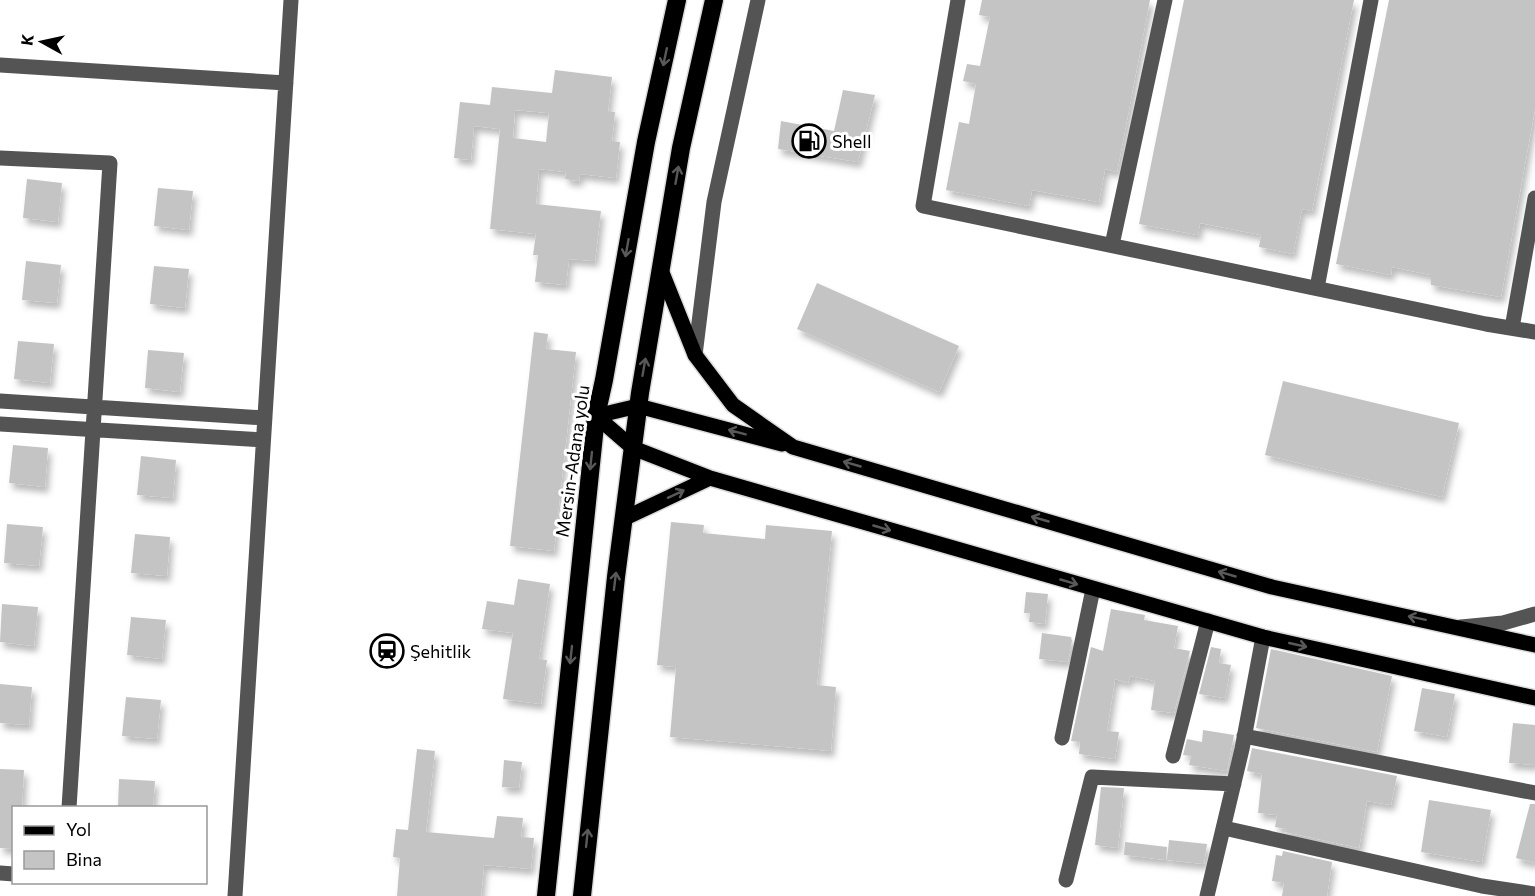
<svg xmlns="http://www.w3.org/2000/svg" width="1535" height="896" viewBox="0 0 1535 896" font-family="Commissioner,sans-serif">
  <defs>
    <filter id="shadow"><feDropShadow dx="3.5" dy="6" stdDeviation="3" flood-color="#0004"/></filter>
  </defs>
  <rect width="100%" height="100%" fill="#fff"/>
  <path fill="#c4c4c4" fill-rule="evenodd" filter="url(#shadow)" d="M982,0h168l-33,172 -12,-3 -6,33 -67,-12 -3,16 -83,-16 13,-68 10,2 7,-40 -13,-3 4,-17 13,2 10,-49 -11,-2z
    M1184,0h170l-42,211 -10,-2 -9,45 -34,-7 2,-12 -61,-12 -2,12 -59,-11z
    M1389,0h146v109l-34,188 -70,-12v-10l-39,-8 -1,8 -55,-11z
    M555,70l57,7 -4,34 7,1 -3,29 8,1 -4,36 -36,-4 -1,7 -14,-2 1,-7 -27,-3 -3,35 65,7 -6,50 -26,-2 -3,26 -31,-3 3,-27h-5l3,-21 -46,-5 10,-100 -26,-3 -3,34 -17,-2 6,-56 30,3 2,-18 60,6zM515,110l34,3 -3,29 -33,-4z
    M843,90l32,5 -17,67 -80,-13 3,-28 53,10z
    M27,179l35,4 -4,39 -35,-4z
    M158,188l35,3 -4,39 -35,-4z
    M26,261l35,4 -4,38 -35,-3z
    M154,266l35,3 -4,39 -35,-4z
    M817,283l142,63 -20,46 -142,-63z
    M534,332l14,2 -2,15 30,3 -22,199 -44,-5z
    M18,341l36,3 -4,39 -36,-4z
    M148,350l36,3 -4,39 -35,-4z
    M1283,381l176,42 -17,74 -177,-42z
    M13,445l35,3 -3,39 -36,-4z
    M141,456l35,4 -3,38 -36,-3z
    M671,522l33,3 -1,8 62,6 1,-14 66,6 -15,154 19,2 -5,64 -161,-14 6,-70 -19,-2z
    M7,524l36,3 -4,39 -35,-3z
    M135,534l35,3 -3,39 -36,-3z
    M518,579l32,5 -11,75 8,1 -6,44 -38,-5 10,-66 -31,-4 5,-28 27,4z
    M1026,592l22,2 -3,30 -16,-2 1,-9h-6z
    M2,604l36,3 -4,39 -34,-4z
    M1111,609l34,6 -1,5 34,6 -4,22 16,3 -16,62 -23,-3 4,-29 -25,-5 -2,7 -13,-4 -8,52 12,1 -4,27 -36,-5 1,-12 -9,-1 20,-94 12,4z
    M131,617l35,3 -4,39 -35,-4z
    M1042,633l29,4 1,4 -4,21 -29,-3z
    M1211,647l10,2 -2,14 12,2 -6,33 -26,-4z
    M1271,649l121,27 -15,76 -121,-24z
    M0,684l32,3 -3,38 -29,-2z
    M1422,688l33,6 -8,43 -33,-6z
    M126,697l35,3 -4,39 -35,-3z
    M1513,723l22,2v40l-26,-2z
    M1203,730l31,5 -7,36 -38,-6 2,-9 -8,-1 4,-16 15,3z
    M1252,748l145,28 -6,29 -24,-4 -8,47 -74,-16 1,-3 -11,-2 2,-12 -19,-2 4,-39 -15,-3z
    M417,749l18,2 -9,81 68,6 3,-22 26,2 -2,19 13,1 -3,31 -47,-4 -3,31h-84l3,-38 -7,-1 3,-28 12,1z
    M504,760l18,2 -3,26 -17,-1z
    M0,769l24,1 -2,37h-8v42l-14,-1z
    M119,779l36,2 -2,26h-35z
    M1101,787l23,1 -6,60 -23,-3z
    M1429,800l62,10 -9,52 -61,-10z
    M1530,804h5v59l-19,-5z
    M1169,840l38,4 -3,20 -37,-4z
    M1125,842l42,5 -1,13 -42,-5z
    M1283,851l49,11 -5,34h-45l2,-13 -12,-2 4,-26 6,1z"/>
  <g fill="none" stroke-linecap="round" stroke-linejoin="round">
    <defs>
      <path id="major" d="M661,270l34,85 38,50 60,42 479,140 263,58
        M596,416l42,-10 144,38
        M596,416l37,32 77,30
        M623,519l87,-41 553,159 272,61"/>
      <path id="highway" d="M546,896l50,-480 8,-36 42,-238 31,-142
        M582,896l34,-319 24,-184 41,-245 33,-148"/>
    </defs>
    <use href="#major" stroke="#dbdbdb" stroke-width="18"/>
    <use href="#highway" stroke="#dbdbdb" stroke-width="21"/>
    <path stroke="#545454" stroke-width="15" d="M958,0l-35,206 563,118 49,8
      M0,65l286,18
      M0,158l110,5 -41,645
      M1112,245l53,-245
      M1317,288l54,-288
      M1512,328l23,-130
      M695,355l19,-153 44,-202
      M0,401l265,17
      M0,424l263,16
      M1461,627l42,-4 32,-9
      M1244,736l291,57
      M1062,738l31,-149
      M1173,756l35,-135
      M1224,828l258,58 53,8
      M0,873l14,1
      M1066,880l26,-103 142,7
      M235,896l56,-896
      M1207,896l35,-147 21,-112"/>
    <use href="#major" stroke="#000" stroke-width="15"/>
    <use href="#highway" stroke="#000" stroke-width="18"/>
  </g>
  <defs><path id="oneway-shaft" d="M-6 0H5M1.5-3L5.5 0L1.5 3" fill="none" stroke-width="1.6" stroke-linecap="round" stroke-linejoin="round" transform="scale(1.5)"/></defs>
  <g stroke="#595959">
    <use href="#oneway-shaft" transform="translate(665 57) rotate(102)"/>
    <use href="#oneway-shaft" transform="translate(677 175) rotate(-80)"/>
    <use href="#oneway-shaft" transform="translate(627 248) rotate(100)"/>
    <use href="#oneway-shaft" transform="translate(644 367) rotate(-80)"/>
    <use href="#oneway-shaft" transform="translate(737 432) rotate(-165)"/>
    <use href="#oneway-shaft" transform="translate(591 461) rotate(96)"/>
    <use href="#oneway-shaft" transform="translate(852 464) rotate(-164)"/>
    <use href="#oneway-shaft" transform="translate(676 494) rotate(-25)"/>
    <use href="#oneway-shaft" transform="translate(1040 519) rotate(-164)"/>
    <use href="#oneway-shaft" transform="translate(882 528) rotate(16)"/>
    <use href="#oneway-shaft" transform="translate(1227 574) rotate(-164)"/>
    <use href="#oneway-shaft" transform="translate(615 581) rotate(-83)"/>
    <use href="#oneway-shaft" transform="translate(1069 582) rotate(16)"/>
    <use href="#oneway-shaft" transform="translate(1417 618) rotate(-168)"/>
    <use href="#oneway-shaft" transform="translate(1298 645) rotate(13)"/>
    <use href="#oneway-shaft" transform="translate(571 655) rotate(96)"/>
    <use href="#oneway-shaft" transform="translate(587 838) rotate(-84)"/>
  </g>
  <defs>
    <symbol id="fuel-ring" viewBox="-11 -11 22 22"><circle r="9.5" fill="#fff" stroke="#000" stroke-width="1.5"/><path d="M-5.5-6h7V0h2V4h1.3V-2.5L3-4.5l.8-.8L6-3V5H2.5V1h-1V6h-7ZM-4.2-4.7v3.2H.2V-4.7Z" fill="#000"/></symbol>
    <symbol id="station-ring" viewBox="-11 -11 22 22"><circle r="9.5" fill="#fff" stroke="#000" stroke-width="1.5"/><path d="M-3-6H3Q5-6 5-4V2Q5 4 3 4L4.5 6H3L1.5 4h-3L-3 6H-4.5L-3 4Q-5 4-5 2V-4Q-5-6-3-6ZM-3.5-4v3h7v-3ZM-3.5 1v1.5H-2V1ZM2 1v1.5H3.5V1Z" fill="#000"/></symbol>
  </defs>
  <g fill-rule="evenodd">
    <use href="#fuel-ring" x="790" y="122" width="38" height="38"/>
    <use href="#station-ring" x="368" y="632" width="38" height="38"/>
  </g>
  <g text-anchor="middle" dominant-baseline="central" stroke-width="6" stroke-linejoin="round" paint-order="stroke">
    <g font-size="18" fill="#000" stroke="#fff" text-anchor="start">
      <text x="832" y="141">Shell</text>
      <text x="410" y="651">Şehitlik</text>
    </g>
    <g font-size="18" fill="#000" stroke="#fff">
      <text transform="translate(572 461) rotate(-82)">Mersin-Adana yolu</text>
    </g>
  </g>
  <rect x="12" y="806" width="195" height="78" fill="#ffffff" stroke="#999999" stroke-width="1.5"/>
  <rect x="24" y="826" width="30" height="9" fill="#000000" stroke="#999999" stroke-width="1.5"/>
  <text x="66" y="836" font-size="18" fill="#000000">Yol</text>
  <rect x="24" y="851" width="30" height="18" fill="#c4c4c4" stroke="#999999" stroke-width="1.5"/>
  <text x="66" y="866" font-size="18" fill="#000000">Bina</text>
  <g transform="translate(42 42) rotate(278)" stroke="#ffffff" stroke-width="4.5" paint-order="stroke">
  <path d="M0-4.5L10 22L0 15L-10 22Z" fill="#000000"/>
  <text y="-9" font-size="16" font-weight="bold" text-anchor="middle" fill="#000000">K</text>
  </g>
</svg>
